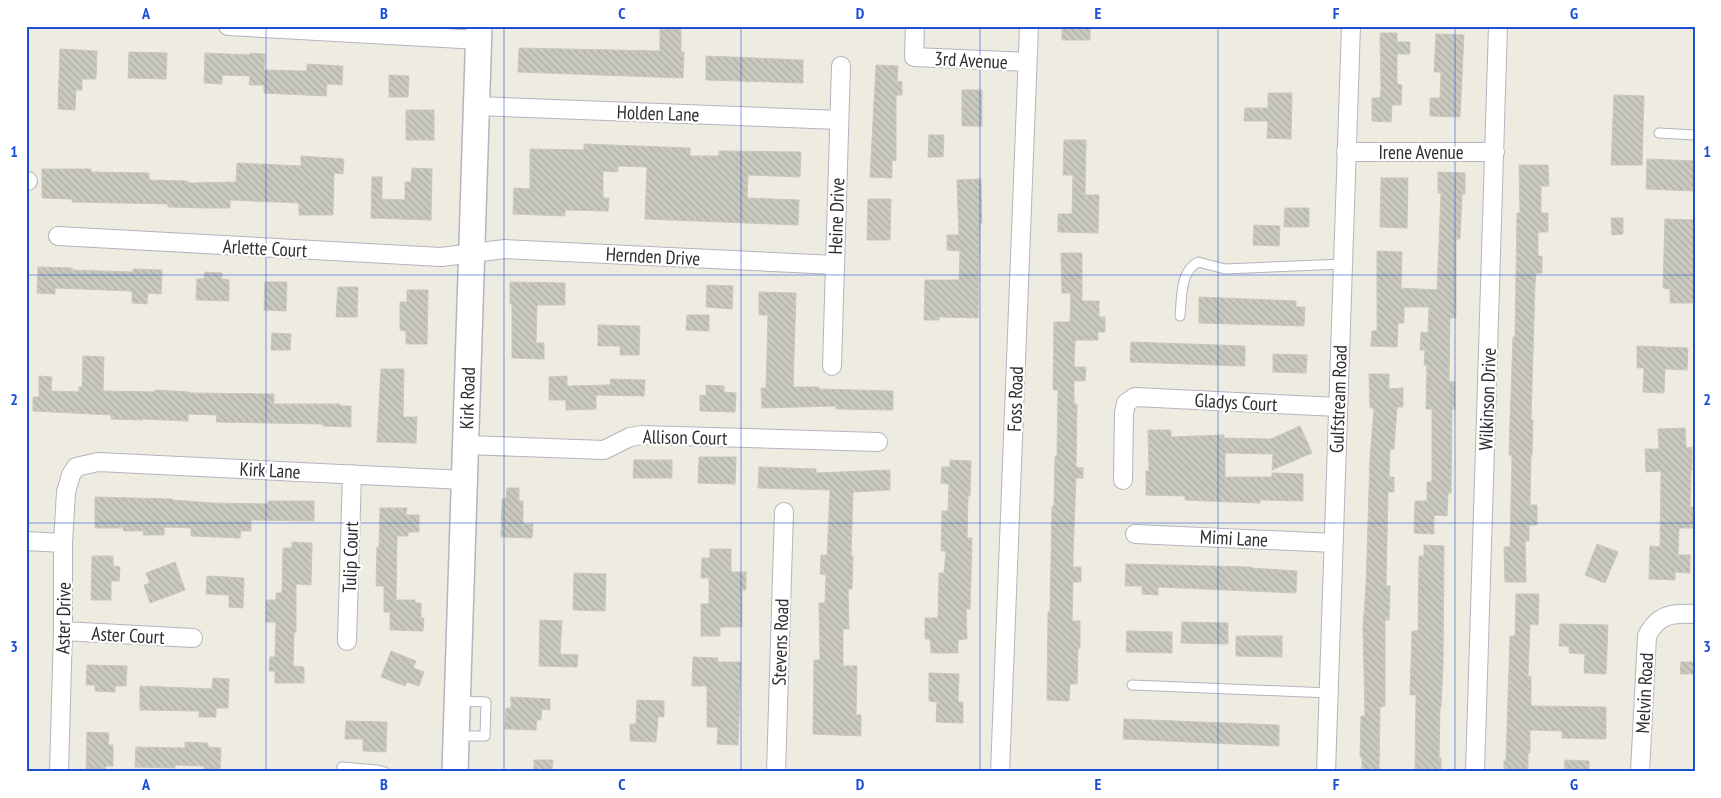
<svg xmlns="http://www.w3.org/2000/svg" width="1721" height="798" viewBox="0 0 1721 798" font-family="'PT Sans Narrow',sans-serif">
  <defs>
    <pattern id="building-back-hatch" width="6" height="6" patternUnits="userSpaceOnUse" patternTransform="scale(1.25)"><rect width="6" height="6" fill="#cac9bf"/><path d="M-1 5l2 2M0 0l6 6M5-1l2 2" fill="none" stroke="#aeada4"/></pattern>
  </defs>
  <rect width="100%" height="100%" fill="#eeebe1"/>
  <path fill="url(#building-back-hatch)" stroke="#cac8ba" d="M660,26h21v26h3l-1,26 -165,-6 1,-24 141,3z
    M1062,26h28v14h-28z
    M1380,33h17v9h13v12h-13v30l5,1 -1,20h-9l-1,17 -19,-1v-23h8l1,-9z
    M1436,34l28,1 -4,82 -30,-1v-18h10l1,-26h-7z
    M60,49l37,2 -1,28h-14v11h-6l-1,20 -17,-1z
    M129,52l38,1 -1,26 -38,-1z
    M205,53l45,2v-2l15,1 -1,16 43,1v-7l36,2 -1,19 -15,-1 -1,12 -62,-3v-8h-15l1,-9 -28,-1v9l-18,-1z
    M706,56l97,4v23l-97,-3z
    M876,65l22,1 -1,15 5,1v13h-6v66l-4,-1v18l-22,-1z
    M389,75l20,1 -1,21h-19z
    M962,90h20v36h-20z
    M1268,93h24l-1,46 -24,-1 1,-17h-24l1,-13h23z
    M1614,95l30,1 -2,69h-31z
    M406,110h28v30h-28z
    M929,135h15l-1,22h-15z
    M1064,140h22l-1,55h14l-1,38 -40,-1v-18h14l1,-39h-10z
    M584,144l106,4v8h29v-5l82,1 -1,25 -52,-2 -1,23 52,2 -1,25 -153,-6 2,-52 -29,-1v6l-15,-1v27h6l-1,13 -43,-1v6l-52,-2 1,-26 16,1v-40l54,1z
    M301,156l43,3 -1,15 -9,-1 -1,42h-34v-12l-69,-3v8h-25l-37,-1v-3l-96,-2v-3l-30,-1v-29h49v3l58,1v7l39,1v2l48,-1 1,-19 64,3z
    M1647,159l48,2v30l-49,-2z
    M1519,165h29l1,21h-8v27h7v19h-10v24h4v17h-6l-1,11 -4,136h2l-1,35h-1l-1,50h7v20h-8v16h-4l1,41h-21l-1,-35h6l2,-92h-3l1,-35 3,-83h2l2,-124h3z
    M412,168l20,1 -1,51 -60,-2 1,-41h10v22l23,1v-18h6z
    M1438,172l27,1v21h-3l-2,45h-4v79h-6l-1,63 6,1v27h-3l-1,84h-3l-1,23 -13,-1v19l-20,-1 1,-32h12v-19h5v-73h-6l1,-44h-3l1,-15h-5l1,-18 7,1 1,-26h-25v16h-6l-1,24 -26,-1 1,-15h5v-80l25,1 -1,36 36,2 4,-97h-3z
    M1381,178h27l-1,50 -27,-1z
    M981,179l1,44h-2l-2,95 -39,-1v3h-15l1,-40h34l1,-29 -13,-1v-15h12l-2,-55z
    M868,199h23l-1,41h-23z
    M1285,208h24v19h-25z
    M1611,218h12v16l-11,1z
    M1665,219l30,1v83h-25v-14l-7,-1z
    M1254,225l26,1 -1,20 -26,-1z
    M1061,253h21v48h17v16h6v15h-7v8h-23l-1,27h12l-1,14h-11v23h3l-1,63 7,1v10h-7l-3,79v10h8v15h-8l-1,39h8v27h-2l-1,36h-7l-1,17 -22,-1 1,-88h2l2,-106h2l1,-50h2l1,-66h-5l1,-68h16l1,-29h-9z
    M38,267l34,1v2l61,2v-3l29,1 -1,24 -13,-1 -1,11 -15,-1v-12l-77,-3v6l-18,-1z
    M205,272l17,1v6l7,1v21l-33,-1 1,-21h7z
    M265,282h22l-1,29 -22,-1z
    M510,282l55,1v22h-28l-1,38h8v16l-32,-1v-54h-2z
    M707,285l26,1 -1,23 -26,-2z
    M338,287h20l-1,30h-21z
    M407,290h21l-1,54h-21v-13l-6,-1v-28h7z
    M759,292l37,1 -3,94h26v2l74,2v19l-57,-1v-3l-74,2 -1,-20h5l2,-73h-9z
    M1199,297l97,4v6h9l-1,19 -105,-3z
    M687,315h22v16l-23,-1z
    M598,325l42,1 -1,29h-19v-9h-22z
    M272,333l19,1 -1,16h-19z
    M1131,342l114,4v20l-115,-4z
    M1637,346l51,2 -1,22 -22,-1 -1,24 -21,-1 1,-24h-7z
    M1273,354l34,1 -1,18 -33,-1z
    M83,356l21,1 -1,34 52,1v-2l34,2v1l85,1v10h66v2h11v21l-28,-1v-2l-107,-2 1,-7 -29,-1v7l-46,-2v1l-31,-1v-4l-78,-4v-14h6v-21l13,1 -1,14 28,1v-5h3z
    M381,369h23l-1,48h14l-1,26 -39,-1z
    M1369,374h20v15l14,-1v19h-6l-3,42h-4l-1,28h5v15h-6l-2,94h4l-1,34h-4v86l-5,1 -1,65h-17v-15h-2l1,-41h4l-2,-88 3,-43 4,-127 4,-50h-4z
    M567,376v10l43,-1 1,-6 34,1 -1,16 -48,-1v14l-30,1v-10h-17v-23z
    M706,385l18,1v6l12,1 -1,19 -35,-1v-16l6,1z
    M1300,426l12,27 -40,17 1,-16 -48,-1v24h47v-4l31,1v27l-43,-1v3l-29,-1 -46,-2v-4l-39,-1v-24h3l-1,-41h23v7l53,-2v3l47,1z
    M1685,428l1,20 6,-1v23h-1l-1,37h5v21h-16l-1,27h12v18l-15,-1v8l-26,-1 1,-33 10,1 1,-76 -15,1 -1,-23h14l-1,-20z
    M699,457h37l-1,27 -37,-1z
    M634,460h38v18h-39z
    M950,460l21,1 -1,35h-2l-1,42h5l-2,71h-4l1,30 -9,1v13h-27l-1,-14h-5v-21h13l1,-45h5l2,-22h-5l1,-40h6l1,-27 -8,-1 1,-16h8z
    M759,467l57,2v4l74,-3v20l-37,2 -2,64h2l-1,33h-4l1,40h-6v37h14l-1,49h5v21l-48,-2 1,-74h6l-1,-57h6l1,-28 -6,-1 1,-19h6l3,-65 -72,-2z
    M507,488h12v13h4v23h10l-1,14 -31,-1 1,-38h4z
    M95,497l77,2v1l41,3 55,1v-3h46v20l-63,-1v11h-10l-1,7 -49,-2v-8l-27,-1v8h-21l1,-4h-20l-3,-7v4h-26z
    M380,508h27l-1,7h13v17h-11v4h-11l-1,64h19v3h6v15h3l-1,13 -33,-1v-18h-6v-26h-8l1,-39h2z
    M292,542l20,1 -1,42 -15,-1v48h-2l-1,34 11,1v16h-29v-12h-6l1,-14h5l1,-35h-10v-22h10v-7h6l1,-45h9z
    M1597,544l21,8 -13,31 -20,-8z
    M1424,545l20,1 -1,119 -2,42h-1l-1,51h2v14h-26l1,-77h-6l2,-64h6l1,-75h5z
    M710,549h21v23h15v18h-4v37h-22v9h-19v-32h8v-26h-8l1,-20h8z
    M92,556h21v10l7,1 -1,14h-8v19h-20z
    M175,562l10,28 -35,13 -6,-18 6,-2 -4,-10z
    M1126,564l125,3v1l46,3 -1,22 -138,-6v8l-16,-1v-8h-17z
    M574,573l32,1 -1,37 -32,-1z
    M207,576l37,2 -1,30 -14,-1v-12l-23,-1z
    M1516,594h23l-1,31 -8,-1 -2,52h3v30l75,1v32l-44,-1v-7l-32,-1v23h-2v19h-24v-11h2l4,-125h5z
    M540,620l22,1 -2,33 18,1 -1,12 -38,-1z
    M1182,622l46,1v21l-47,-1z
    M1560,624l48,1 -2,49 -22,-1 1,-19 -16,-1v-7h-10z
    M1127,631l45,1v21l-46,-1z
    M1236,636h46v21l-46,-1z
    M391,651l25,10 -3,7 11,4 -5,14 -12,-4 -2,4 -24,-9z
    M693,657l25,1v4h23l-3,83 -21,-1 1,-17h-11v-41h-15z
    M1681,662h14v12h-15z
    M87,665l40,1 -1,20h-11v6l-20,-1v-6h-9z
    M929,673l30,1 -1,28h5v21l-27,-1 1,-20 -8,-1z
    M213,678l16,1 -1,29h-12v9h-17v-6l-59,-1v-24l72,3z
    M511,697l39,2v11l-8,-1 -1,11h-4l-1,10 -31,-1 1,-21h5z
    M637,700l27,1v16h-6l-2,25 -26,-1v-17h6z
    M1124,719l155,6v21l-156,-7z
    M346,721l41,1 -1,30 -23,-1v-12h-18z
    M87,732l22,1 -1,12h5v21h-7l-1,6h-19z
    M185,742l23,1v4l13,1 -1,24h-16v-6l-29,-1v3l-40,-1 1,-20 49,1z
    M534,760h19l-1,12h-18z
    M1565,760l24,1v11h-25z"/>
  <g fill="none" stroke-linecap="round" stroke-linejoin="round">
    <defs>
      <path id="lane" d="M1659,133l36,2
        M1180,316c2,-20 0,-44 18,-54l27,7 118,-5
        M1132,685l197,8
        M459,736h26l1,-34 -27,-1
        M342,767l35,3 8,2"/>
      <path id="street" d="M228,26l251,14
        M915,26l-1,31 113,5
        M477,106l362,14
        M1346,152h149
        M26,181h2
        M58,236l383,21 64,-8 330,16
        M832,366l9,-300
        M465,445l139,5 26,-13 12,-2 236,7
        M1123,480l1,-67 2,-10 9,-6 203,10
        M1135,534l199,9
        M26,541l37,2
        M63,631l130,7
        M347,641l5,-167
        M59,772l4,-141v-88l3,-51 5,-17 5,-8 22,-5 366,18
        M776,772l8,-260
        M1000,772l29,-746
        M1326,772l25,-746
        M1475,772l23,-746
        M1640,772l7,-136c11,-22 25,-23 48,-22"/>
      <g id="secondary">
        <path id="s1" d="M455,772l24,-746"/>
      </g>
    </defs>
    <use href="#lane" stroke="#b4b4c0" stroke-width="11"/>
    <use href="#street" stroke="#b4b4c0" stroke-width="20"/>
    <use href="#secondary" stroke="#b4b4c0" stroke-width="28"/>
    <use href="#lane" stroke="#fff" stroke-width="9"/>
    <use href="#street" stroke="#fff" stroke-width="18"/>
    <use href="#secondary" stroke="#fff" stroke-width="25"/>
  </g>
  <path fill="none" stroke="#1d4ed8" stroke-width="1" stroke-opacity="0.55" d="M266,26v746M504,26v746M741,26v746M980,26v746M1218,26v746M1455,26v746M26,275h1669M26,523h1669"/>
  <g text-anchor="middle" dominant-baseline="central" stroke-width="4.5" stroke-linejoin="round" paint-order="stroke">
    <g font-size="19" fill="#2e2e2e" stroke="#fff">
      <text transform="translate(971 60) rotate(3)">3rd Avenue</text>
      <text transform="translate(658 113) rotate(2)">Holden Lane</text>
      <text x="1421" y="152">Irene Avenue</text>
      <text transform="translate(836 216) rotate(-88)">Heine Drive</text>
      <text transform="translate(265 248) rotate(3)">Arlette Court</text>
      <text transform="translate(653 256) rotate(3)">Hernden Drive</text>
      <text stroke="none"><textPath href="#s1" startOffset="374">Kirk Road</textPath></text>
      <text transform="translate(1015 399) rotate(-88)">Foss Road</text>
      <text transform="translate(1338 399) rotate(-88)">Gulfstream Road</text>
      <text transform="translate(1487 399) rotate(-88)">Wilkinson Drive</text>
      <text transform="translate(1236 402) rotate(3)">Gladys Court</text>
      <text transform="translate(685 437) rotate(1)">Allison Court</text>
      <text transform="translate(270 470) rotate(3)">Kirk Lane</text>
      <text transform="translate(1234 538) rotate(3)">Mimi Lane</text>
      <text transform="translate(350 557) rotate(-88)">Tulip Court</text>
      <text transform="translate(63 618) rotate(-89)">Aster Drive</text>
      <text transform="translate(128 635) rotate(3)">Aster Court</text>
      <text transform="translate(780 642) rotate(-88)">Stevens Road</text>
      <text transform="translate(1644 693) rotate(-87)">Melvin Road</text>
    </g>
  </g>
  <rect width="1721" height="798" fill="none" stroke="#ffffff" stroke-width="55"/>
  <rect x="28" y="28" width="1666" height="742" fill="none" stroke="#1d4ed8" stroke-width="2"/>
  <g font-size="16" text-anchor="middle" font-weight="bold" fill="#1d4ed8">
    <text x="146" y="19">A</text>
    <text x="384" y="19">B</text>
    <text x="622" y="19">C</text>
    <text x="860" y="19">D</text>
    <text x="1098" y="19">E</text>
    <text x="1336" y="19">F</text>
    <text x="1574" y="19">G</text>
    <text x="14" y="157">1</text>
    <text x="1707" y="157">1</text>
    <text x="14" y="405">2</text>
    <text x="1707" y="405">2</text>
    <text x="14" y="652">3</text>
    <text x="1707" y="652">3</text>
    <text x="146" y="790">A</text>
    <text x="384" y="790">B</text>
    <text x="622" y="790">C</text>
    <text x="860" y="790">D</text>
    <text x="1098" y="790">E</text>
    <text x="1336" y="790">F</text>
    <text x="1574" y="790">G</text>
  </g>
</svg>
